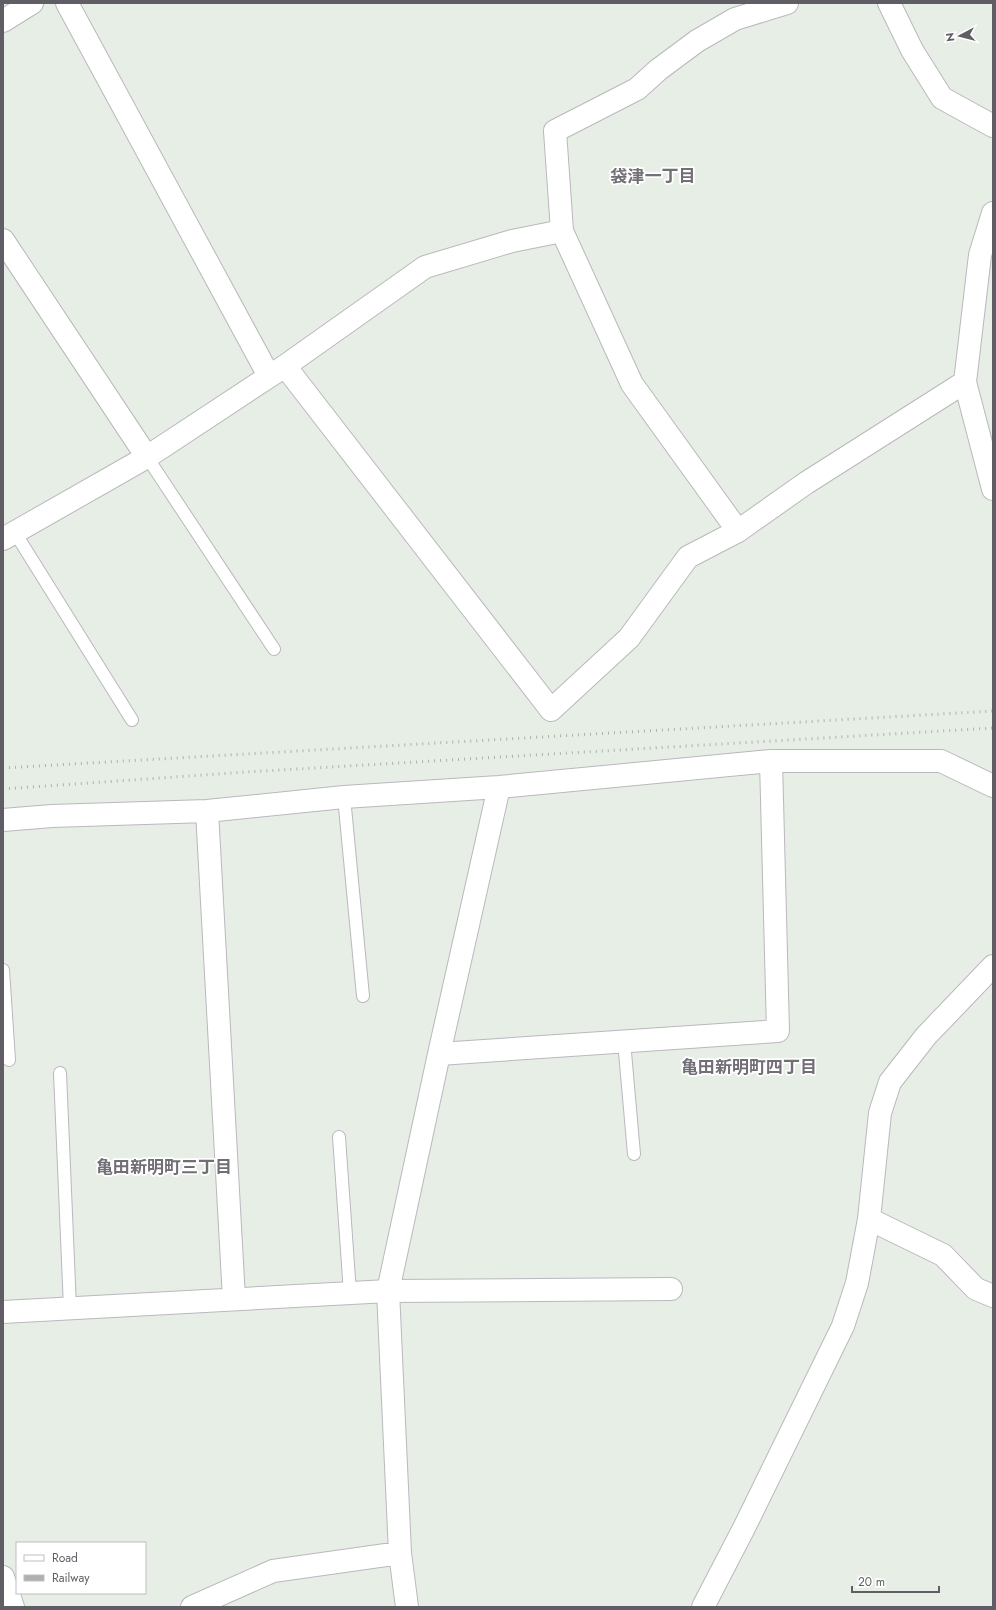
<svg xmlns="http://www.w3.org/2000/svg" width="996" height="1610" viewBox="0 0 996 1610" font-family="Jost,'Noto Sans JP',sans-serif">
  <rect width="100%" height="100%" fill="#e7eee5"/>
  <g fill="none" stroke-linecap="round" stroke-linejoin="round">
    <defs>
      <path id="service" d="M147,457l127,192
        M14,531l118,189
        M344,797l19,199
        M3,970l6,90
        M624,1041l10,113
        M60,1073l10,235
        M339,1137l11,156"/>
      <path id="minor" d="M67,3l202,373
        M889,3l23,47 30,48 51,28
        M3,21l29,-18
        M993,213l-13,42 -15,127 28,107
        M562,231l70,153 106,147
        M3,240l144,217
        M285,366l266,344 78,-72 59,-81 50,-26 68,-48 159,-101
        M3,539l144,-82 138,-91 140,-99 87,-26 50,-10 -7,-100 82,-42 21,-19 39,-29 38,-22 52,-16
        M207,811l27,488
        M3,820l49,-4 155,-5 137,-14 155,-10 272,-26h170l52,25
        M439,1054l339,-23 -7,-270
        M869,1219l74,36 33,34 17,7
        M3,1312l385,-21 283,-2
        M3,1577l10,30
        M192,1607l81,-36 127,-18
        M407,1607l-7,-54 -12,-262 51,-237 60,-267
        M703,1607l41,-79 99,-202 14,-43 12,-64 11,-106 10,-31 36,-46 67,-70"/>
    </defs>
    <use href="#service" stroke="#bbb7be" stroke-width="14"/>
    <use href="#minor" stroke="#bbb7be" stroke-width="24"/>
    <use href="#service" stroke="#fff" stroke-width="12"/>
    <use href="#minor" stroke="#fff" stroke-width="22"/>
    <path stroke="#b0afb1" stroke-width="3" stroke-dasharray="1 5" stroke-linecap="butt" d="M3,768l990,-57
      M3,789l243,-17 747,-44"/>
  </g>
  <g text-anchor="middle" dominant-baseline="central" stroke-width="3.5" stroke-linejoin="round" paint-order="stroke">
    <g font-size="17" font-weight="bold" fill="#726e76" stroke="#fff">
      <text x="653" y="176">袋津一丁目</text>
      <text x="749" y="1067">亀田新明町四丁目</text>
      <text x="164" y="1167">亀田新明町三丁目</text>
    </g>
  </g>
  <rect width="996" height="1610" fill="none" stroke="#615d65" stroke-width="8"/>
  <rect x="16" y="1542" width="130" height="52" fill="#ffffff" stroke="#c0bec1"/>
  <rect x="24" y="1555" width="20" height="6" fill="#ffffff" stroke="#c0bec1"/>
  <text x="52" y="1562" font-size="12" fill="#615d65">Road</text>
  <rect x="24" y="1575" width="20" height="6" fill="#b0afb1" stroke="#c0bec1"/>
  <text x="52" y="1582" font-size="12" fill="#615d65">Railway</text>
  <g transform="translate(960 36) rotate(263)" stroke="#ffffff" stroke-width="3" paint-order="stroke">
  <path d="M0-3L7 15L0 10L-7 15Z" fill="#615d65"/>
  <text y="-6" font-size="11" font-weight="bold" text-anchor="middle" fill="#615d65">N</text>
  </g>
  <path d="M852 1586v6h87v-6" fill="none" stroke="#615d65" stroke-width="2"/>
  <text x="858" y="1586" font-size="12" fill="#615d65" stroke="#ffffff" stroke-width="3" paint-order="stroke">20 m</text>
</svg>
